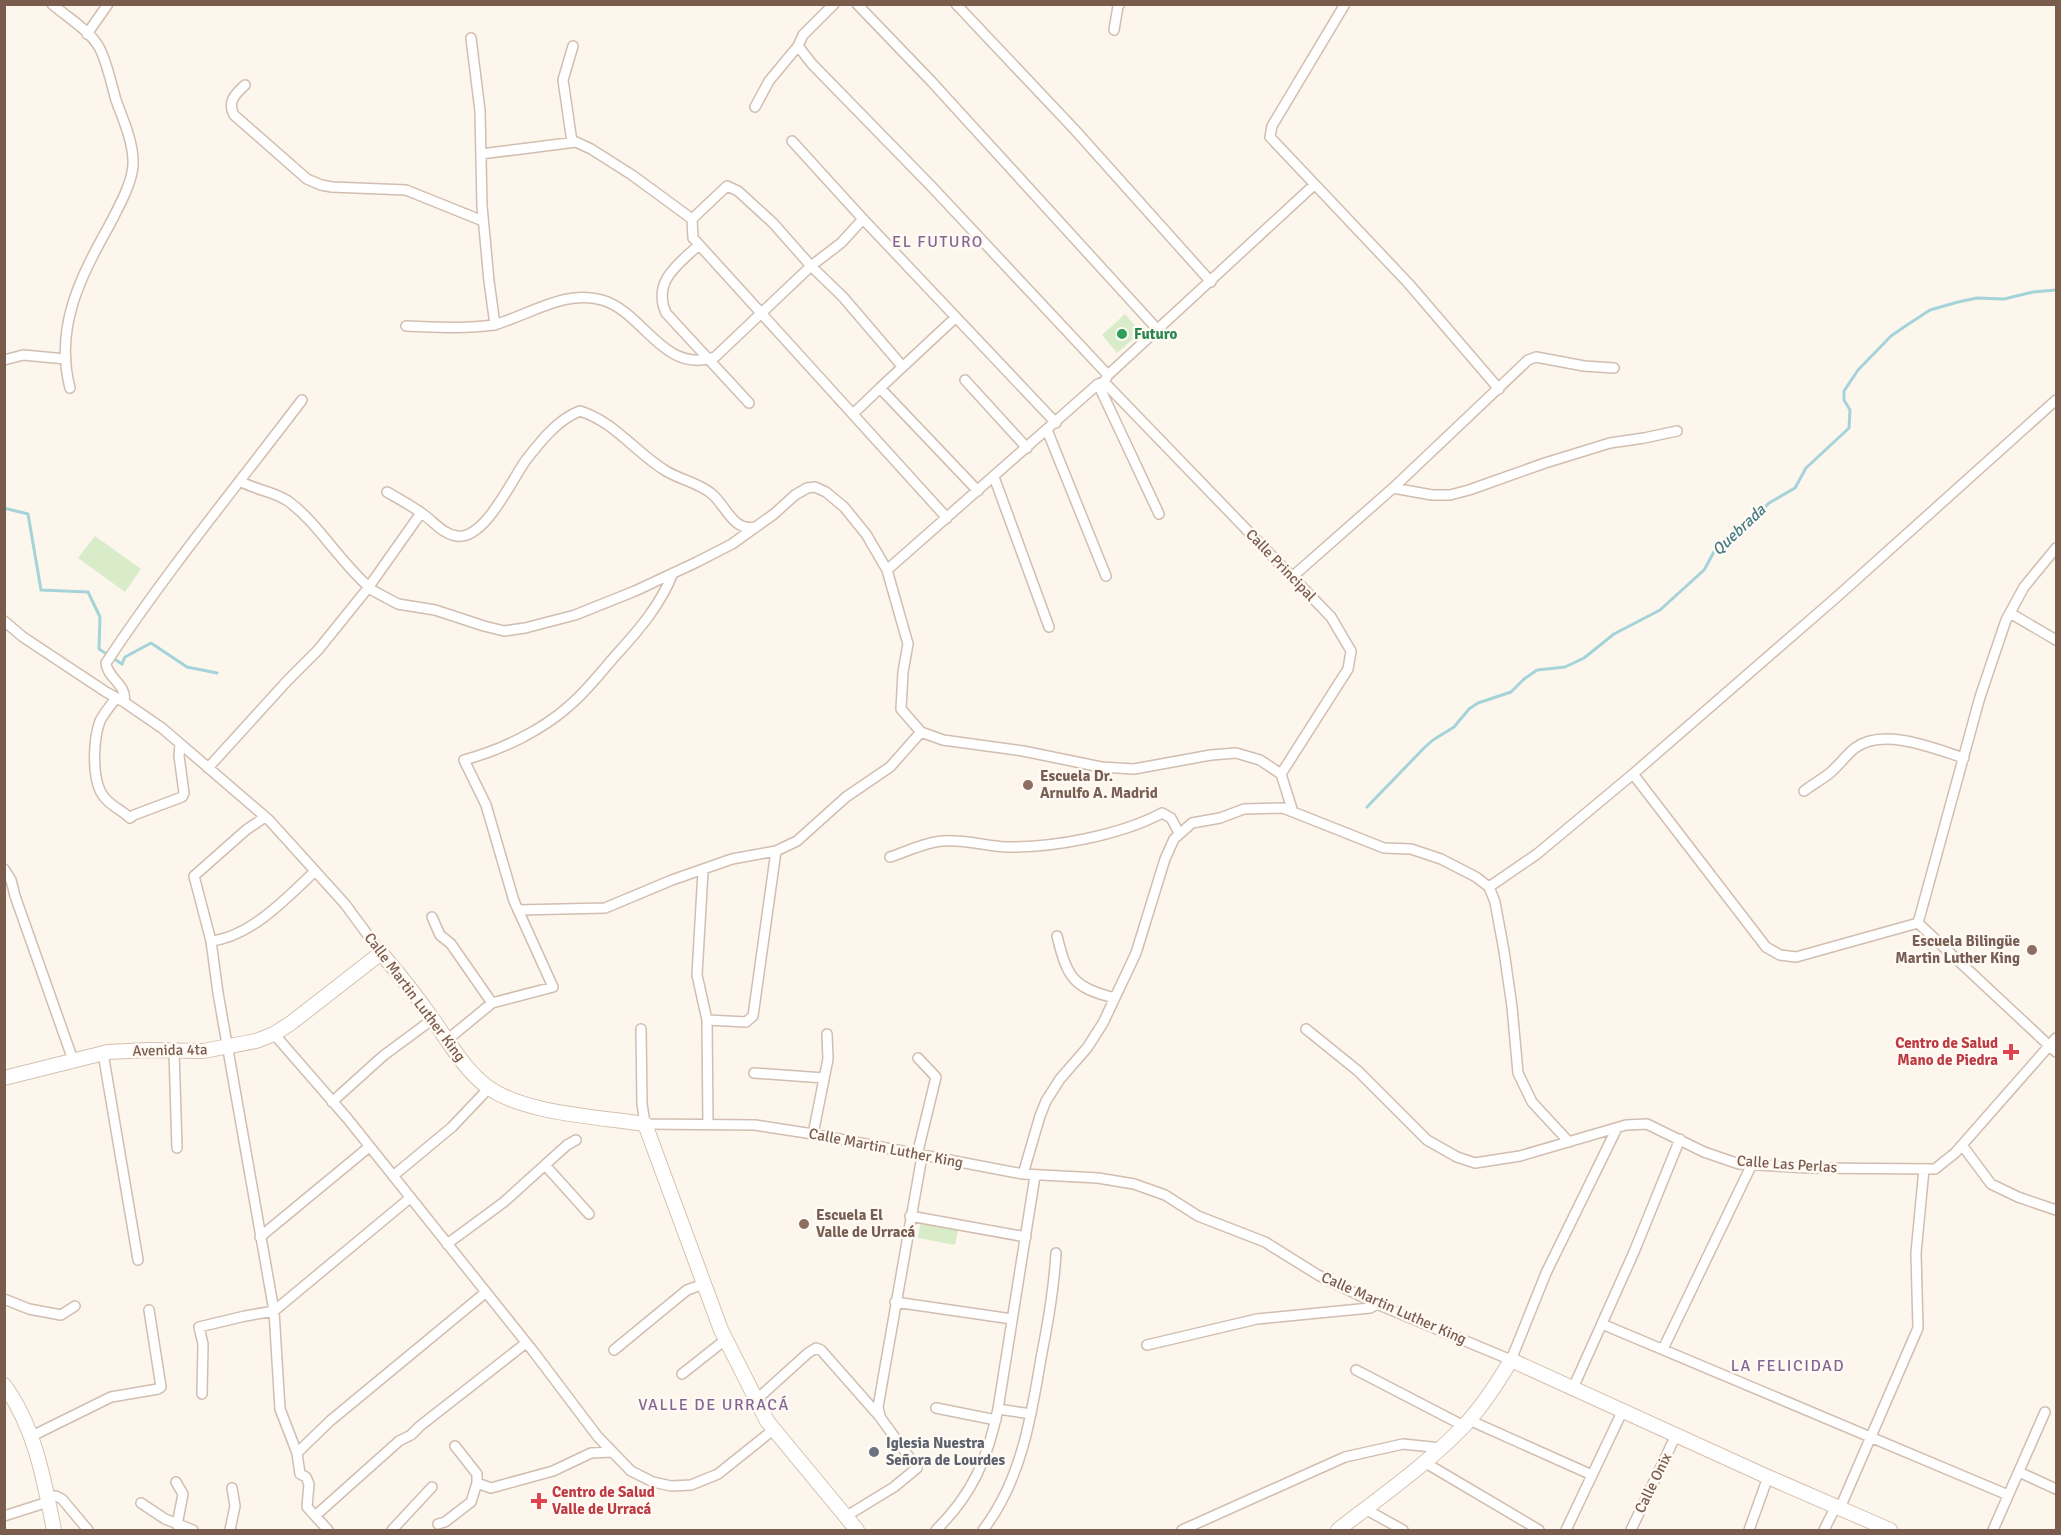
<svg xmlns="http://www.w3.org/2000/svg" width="2061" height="1535" viewBox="0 0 2061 1535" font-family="Signika,sans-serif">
  <rect width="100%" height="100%" fill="#fdf6ec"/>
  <path fill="#d8ecc9" d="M1125,314l16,18 -24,21 -15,-18z
    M95,536l46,33 -16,23 -47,-34z
    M921,1219l38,8 -4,18 -37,-7z"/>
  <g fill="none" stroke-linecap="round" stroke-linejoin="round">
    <path stroke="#a5d3da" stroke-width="3" d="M4,508l24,6 13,76 47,2 12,25 -1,32 23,15 3,-7 26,-14 36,24 30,6
      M1367,807l57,-59 9,-8 21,-13 15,-18 9,-6 33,-11 13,-13 13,-9 28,-3 19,-9 30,-24 46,-24 44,-40 11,-20 9,-8 21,-15 24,-24 26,-15 11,-20 43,-40 1,-18 -6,-10v-9l14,-21 33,-34 13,-9 26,-17 28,-8 19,-4 27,1 29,-7 23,-2"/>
    <defs>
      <path id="street" d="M52,4c15,13 37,26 47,43 8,15 12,36 17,53 7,20 18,43 17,65 -1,19 -15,43 -23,59 -29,52 -56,103 -40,164
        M857,4l74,77 227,249
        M956,4l119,126 136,152
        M1345,4l-73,122 -2,11 139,147 90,105
        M1114,30l4,-24 2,-2
        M87,34l21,-30
        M471,38l9,73 2,95 7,75 6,44
        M798,46l14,18 120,123 176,188
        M245,85c-10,9 -18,17 -11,30l73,64 14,6 11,2 74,3 77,31
        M755,107l14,-26 29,-35 5,-11 31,-31
        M792,141l71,78 193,204
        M572,142l-9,-62 10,-34
        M481,154l95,-12 15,7 41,26 60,44
        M699,245c-21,19 -47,37 -33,68l83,90
        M406,326c29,1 59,3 87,-1 6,-1 12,-4 18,-6 30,-11 59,-28 91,-19 42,12 61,75 113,57l96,-91 30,-23 22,-24
        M4,360l19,-5 43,4
        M902,366l-59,-69 -32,-31 -38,-43 -35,-32 -11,-5 -35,33 1,19 254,280
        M965,380l62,68
        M1104,382l227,235 20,34 -3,18 -67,105
        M1098,384l61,130
        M880,388l75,-70
        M853,414l27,-26 98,103
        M1047,430l59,146
        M994,477l55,150
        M240,481c15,9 33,10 48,20 30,22 51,60 81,86
        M1393,488l39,7h18l19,-5 76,-27 65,-20 34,-5 33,-7
        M387,492c12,7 25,14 36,22 11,8 20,20 34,22 28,4 55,-57 69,-76 14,-18 32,-41 54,-49 35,11 56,42 86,60 15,9 33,12 46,23 15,13 21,38 44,33
        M887,570l211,-186 6,-2 4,-7 206,-190
        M1292,577l101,-89 135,-128 8,-3 48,9 30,2
        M368,588l30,16 37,6 49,16 20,5 21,-3 50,-13 60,-24 62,-29 35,-18 42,-30 21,-19 12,-7 8,-1 11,5 18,15 22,27 21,36 21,74 -5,28 -2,37 20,23 22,8 80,11 78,16 33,2 77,-14 25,-2 24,7 21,14 12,38
        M2010,613l46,27
        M4,621l19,16 83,55 18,10 38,26 107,92 76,84 36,49
        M116,698c-5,7 -12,15 -16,23 -7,19 -9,62 5,77 6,8 17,12 25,20l4,-3 48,-18 2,-4 -5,-37 1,-12
        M124,702c4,-17 -17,-24 -18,-39 60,-91 130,-176 196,-263
        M208,768l80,-88 30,-30 50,-62 53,-75
        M1633,774l133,173 14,8 16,2 122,-34
        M1804,791c9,-7 19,-12 27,-19 9,-8 15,-17 24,-24 28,-21 78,0 109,10
        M265,817l-19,13 -52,46 17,65 7,52 56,318 6,98 17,44 3,21 6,3 3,7 -2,23 21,23
        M890,857c16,-5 35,-15 53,-16 21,-2 42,5 63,6 47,1 115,-12 156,-34l9,5 8,15
        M4,869l7,11 4,16 58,164
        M703,871l-6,104 10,45 1,104
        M1489,887l48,-33 96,-80 206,-179 217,-195
        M518,910l87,-2 67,-28 60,-21 44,-8 21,-10 49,-44 44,-30 31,-35
        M432,917l8,18 11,9 41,59
        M1918,923l62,-226 26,-77 18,-33 32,-39
        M1918,923l138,129
        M1057,936c10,40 15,52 58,62
        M211,941c39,-4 76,-43 104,-70
        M707,1020l39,2 7,-6 23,-165
        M641,1029l1,75 3,20 110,1 58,9 210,40 75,4 36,6 31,11 33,21 67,26 53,33 59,29 134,56 35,-87 71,-145
        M1306,1029l52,42 69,69 30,17 18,6 45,-7 106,-31 21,-1 57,28 35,12 70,4 126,1 20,-16 101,-115
        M274,1034l73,84 186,233 65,86 33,34 22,11 18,4 20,-1 27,-11 55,-44
        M447,1040l45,-37 61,-16 -39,-86 -28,-96 -22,-45c37,-10 77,-29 105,-54 18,-15 32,-34 47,-51 23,-25 45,-51 57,-82
        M174,1051l3,97
        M103,1053l35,207
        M754,1073l70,5
        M332,1102l51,-46 50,-37
        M813,1134l15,-75 -1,-25
        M1962,1145l29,39 27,13 38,13
        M917,1155l19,-78 -18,-19
        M545,1165l44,49
        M1023,1174l17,-58 6,-15 14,-22 27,-31 16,-25 33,-70 29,-94 9,-20 18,-16 28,-5 24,-9 39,-1 101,40 27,1 30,10 35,18 13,10 6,15 9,49 8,56 6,66 14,29 37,40
        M393,1176l59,-49 37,-39
        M910,1216l116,21
        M260,1237l109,-90
        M447,1244l57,-42 63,-57 9,-5
        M4,1299l25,10 32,6 14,-9
        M895,1302l117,17
        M1602,1324l406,171
        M1147,1345l110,-26 113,-11 7,-4
        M1663,1349l89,-185
        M614,1350l73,-60 17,-6
        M1356,1370l108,56
        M682,1374l43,-34
        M1573,1388l61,-136 46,-113
        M202,1394l1,-50 -4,-17 46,-11 29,-5 136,-113
        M756,1400l52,-47 8,-5 5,2 59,67 37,51 -23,19 -49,30
        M936,1408l60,12
        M998,1409l33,5
        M880,1416l-2,-9 44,-251
        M1469,1420l123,55
        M30,1437l81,-40 47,-8 3,-2 -12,-77
        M455,1446l22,28v9l14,5 62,-17 38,-18 21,-1
        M297,1453l33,-32 155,-128
        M1424,1462l115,68
        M2019,1472l37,17
        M176,1482l7,12 -6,31
        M47,1496h9l6,3 26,31
        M141,1503l24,16 28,11
        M1840,1508l78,-180 -2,-75 8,-84
        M1365,1509l38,21
        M4,1516l44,-14
        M315,1516l84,-75 12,-6 9,-9 106,-83
        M438,1524l7,-2 26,-20 6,-19
        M230,1530l5,-24 -3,-18
        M392,1530l40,-43
        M936,1530c36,-35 52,-72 62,-121l37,-233
        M983,1530c38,-49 48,-112 58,-172 7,-35 13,-69 15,-105
        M1182,1530l163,-73 58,-13 38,4
        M1566,1530l57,-120
        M1631,1530l45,-95
        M1749,1530l19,-53
        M1824,1530l12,-24
        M1993,1530l52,-118"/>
      <path id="secondary" d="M4,1078l104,-26 40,-2 55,1 53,-10 18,-7 17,-11 90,-70c19,22 37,45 53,68 16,23 33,52 55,67 37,26 112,29 156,36l76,206 46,91 90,109
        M4,1385c31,42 40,95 50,145
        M1338,1530c42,-33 87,-64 125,-103 19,-20 34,-43 48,-67l257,117 122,53"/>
    </defs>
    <use href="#street" stroke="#d1beb0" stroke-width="12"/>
    <use href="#secondary" stroke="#d6c0b0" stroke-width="16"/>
    <use href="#street" stroke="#fff" stroke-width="9"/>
    <use href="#secondary" stroke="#fff" stroke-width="14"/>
  </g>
  <circle fill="#2e9e5b" stroke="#fffaf3" stroke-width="2" cx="1122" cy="334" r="6"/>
  <g fill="#8d6e63" stroke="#fffaf3" stroke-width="2">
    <circle cx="1028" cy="785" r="6"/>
    <circle cx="2032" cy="950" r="6"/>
    <circle cx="804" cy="1224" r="6"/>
  </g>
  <g fill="#e0444e" stroke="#fffaf3" stroke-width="2">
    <path d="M2008 1043h6v6h6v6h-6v6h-6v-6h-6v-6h6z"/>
    <path d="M536 1492h6v6h6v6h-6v6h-6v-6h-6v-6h6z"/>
  </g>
  <circle fill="#6b7280" stroke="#fffaf3" stroke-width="2" cx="874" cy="1452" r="6"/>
  <g text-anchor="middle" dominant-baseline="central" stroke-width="5" stroke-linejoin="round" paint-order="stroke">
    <g font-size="15" font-weight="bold" fill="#27864d" stroke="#fffaf3" text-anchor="start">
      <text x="1134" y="334">Futuro</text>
    </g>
    <g font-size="15" fill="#7a5c4d" stroke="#fffaf3">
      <text transform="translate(1281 565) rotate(46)">Calle Principal</text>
      <text transform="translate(415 997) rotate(53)">Calle Martin Luther King</text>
      <text transform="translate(170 1050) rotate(-1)">Avenida 4ta</text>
      <text transform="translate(886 1148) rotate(11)">Calle Martin Luther King</text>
      <text transform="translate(1787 1164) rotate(4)">Calle Las Perlas</text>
      <text transform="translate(1394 1308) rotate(24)">Calle Martin Luther King</text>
      <text transform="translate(1653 1483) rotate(-64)">Calle Onix</text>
    </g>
    <g font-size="15" font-weight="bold" fill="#785e54" stroke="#fffaf3" text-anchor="start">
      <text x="1040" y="776">Escuela Dr.<tspan x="1040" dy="17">Arnulfo A. Madrid</tspan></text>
      <text x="2020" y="941" text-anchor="end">Escuela Bilingüe<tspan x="2020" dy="17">Martin Luther King</tspan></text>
      <text x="816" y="1215">Escuela El<tspan x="816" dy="17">Valle de Urracá</tspan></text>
    </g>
    <g font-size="15" font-weight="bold" fill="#be3a42" stroke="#fffaf3" text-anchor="end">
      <text x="1998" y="1043">Centro de Salud<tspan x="1998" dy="17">Mano de Piedra</tspan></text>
      <text x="552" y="1492" text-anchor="start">Centro de Salud<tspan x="552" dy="17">Valle de Urracá</tspan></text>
    </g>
    <g font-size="15" font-weight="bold" fill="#5b616d" stroke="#fffaf3" text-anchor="start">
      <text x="886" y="1443">Iglesia Nuestra<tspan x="886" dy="17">Señora de Lourdes</tspan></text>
    </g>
    <g font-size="16" letter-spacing="1.5" fill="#846695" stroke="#fffaf3">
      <text x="938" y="242">EL FUTURO</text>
      <text x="1788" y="1366">LA FELICIDAD</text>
      <text x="714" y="1405">VALLE DE URRACÁ</text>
    </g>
    <g font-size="16" font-style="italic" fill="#437c86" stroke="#fffaf3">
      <text transform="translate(1739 530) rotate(-43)">Quebrada</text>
    </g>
  </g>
  <rect width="2061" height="1535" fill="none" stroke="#7a5c4d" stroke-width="12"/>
</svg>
